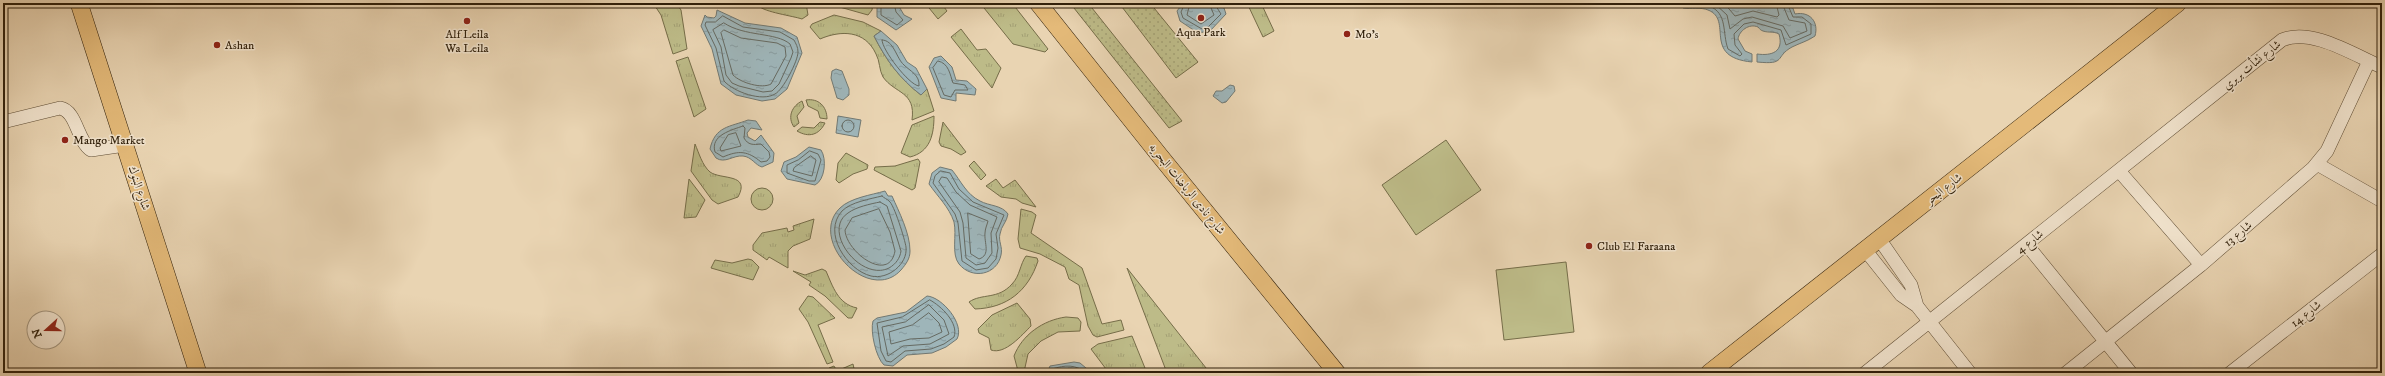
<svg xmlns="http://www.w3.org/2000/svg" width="2385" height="376" viewBox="0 0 2385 376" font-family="'IM FELL DW Pica',Amiri,serif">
  <defs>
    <pattern id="grass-tufts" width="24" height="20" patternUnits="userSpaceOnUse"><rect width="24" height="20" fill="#bdbb88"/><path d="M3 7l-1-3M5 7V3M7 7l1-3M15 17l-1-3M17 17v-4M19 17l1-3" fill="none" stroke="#a3a074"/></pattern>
    <pattern id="park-dots" width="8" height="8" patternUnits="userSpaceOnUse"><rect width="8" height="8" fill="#bdbb88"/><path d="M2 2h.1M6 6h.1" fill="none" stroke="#a3a074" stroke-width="1.8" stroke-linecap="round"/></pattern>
    <pattern id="water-ripples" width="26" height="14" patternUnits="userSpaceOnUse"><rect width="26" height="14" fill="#9eb5b9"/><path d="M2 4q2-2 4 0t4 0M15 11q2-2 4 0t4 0" fill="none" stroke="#889b9e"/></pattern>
  </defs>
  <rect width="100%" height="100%" fill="#e9d4b2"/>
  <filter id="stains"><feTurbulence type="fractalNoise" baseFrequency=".005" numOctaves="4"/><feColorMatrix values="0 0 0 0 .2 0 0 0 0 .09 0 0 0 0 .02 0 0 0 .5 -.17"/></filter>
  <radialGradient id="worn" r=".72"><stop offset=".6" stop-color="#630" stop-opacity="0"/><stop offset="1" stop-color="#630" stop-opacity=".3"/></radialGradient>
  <path fill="url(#grass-tufts)" stroke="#766d49" d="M653,3h23l5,7 6,39 -14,5 -12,-39z
    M760,3h46l2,12 -6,4c-9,-3 -38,-7 -43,-13z
    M834,3h39l-1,7 -4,5 -32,-9z
    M925,3h16l6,8 -9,8z
    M980,3h32l36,46 -3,3 -32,-8z
    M1247,3h14l13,28 -11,6z
    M834,15l29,7 18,9 -7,5c12,24 26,43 47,59l6,-6 7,22 -22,9c4,-29 -17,-26 -29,-43 -4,-7 -3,-16 -7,-23 -11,-24 -35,-24 -56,-15l-10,-12 2,-3z
    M961,29l16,21 9,-1 15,19 -9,20 -41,-51z
    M688,57l18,52 -12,8 -18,-56z
    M806,100c12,-2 21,6 21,19l-7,-1 -2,-7 -10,-5z
    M802,101l2,6 -7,9 2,7 -5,4c-7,-10 -2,-21 8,-26z
    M934,116c0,19 -4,36 -24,41l-9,-4 11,-28z
    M820,122l5,1c-6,12 -16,15 -28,8l5,-4 12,1z
    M943,122l23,30 -5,3 -10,-6 -10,-3 -2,-4z
    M695,144c4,9 7,21 15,28 11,8 41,1 28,25l-20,7 -6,-4 -21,-29z
    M846,153l22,12 -1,4 -14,5 -14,9 -3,-3 2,-17z
    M918,159l2,3 -5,26 -3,2 -38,-20 1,-3 20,-1z
    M974,161l12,14 -5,5 -12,-14z
    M689,179l16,21 -9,17 -12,1z
    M996,179l7,9 12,-8 21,27 -14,-4 -6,-4 -15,-2 -15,-11z
    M751 199a11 11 0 1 1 22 0a11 11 0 1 1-22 0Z
    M1021,209l11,3 4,3 -5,18 51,35 20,56 19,-4 3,10 -27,7 -4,-2 -5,-9 -9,-41 -10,-6 -4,-12 -25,-13 -20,-6 -2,-9z
    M814,219l-4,20 -17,7 -5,5v17l-19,-11 -2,3 -14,-10v-5l9,-12 25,-5 1,4 6,-2 -1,-4z
    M1026,256l11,2 1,3c-10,30 -31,47 -63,48l-6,-7c13,-9 29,-2 43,-18 8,-8 8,-20 14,-28z
    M748,259l4,1 7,7 -6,13 -42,-12 4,-8 17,3z
    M1127,268l83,105h-43z
    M822,269l4,2c7,16 12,33 31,37l-5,10h-4l-23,-22 -16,-11 2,-3 -18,-11 12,4z
    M808,296l5,1 22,21 -17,7 15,37 -6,2 -19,-42 -9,-13z
    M1017,303l13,16 1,7c-9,9 -26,29 -40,24l-2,-12 -10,-5 -1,-4 14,-14z
    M1066,317l12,1 3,4 -1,9 -22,1 -17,9 -13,13 -4,18 -6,-1 -4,-15c8,-21 29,-36 52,-39z
    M1132,336l15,37h-38l-18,-24 7,-5z
    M853,364l2,9h-24l-2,-5 5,-2 3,5z"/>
  <path fill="url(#park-dots)" stroke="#766d49" d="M1070,3h18l94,118 -13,7z
    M1119,3h31l48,59 -22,16z"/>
  <path fill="#bdbb88" stroke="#766d49" d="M1446,140l35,50 -65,45 -34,-50z
    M1566,262l8,70 -70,8 -8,-70z"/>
  <path fill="url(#water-ripples)" stroke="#727973" d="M877,3h20l7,12 8,4 -16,11 -19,-13z
    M1183,3h27l14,5 2,6 -16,17 -12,2 -18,-12 -3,-10z
    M1683,3h108l4,11c15,-3 24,8 20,22 -7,5 -15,7 -23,11 -18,10 -5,18 -35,15v-8c15,2 27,-2 22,-20 -6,-3 -10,-1 -16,-3 -3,-1 -3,-2 -5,-4 -9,-4 -19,4 -20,12l7,12 7,3v8c-51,-5 -18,-42 -44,-52 -7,-3 -17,-1 -25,-2z
    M717,10l28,13 36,5 16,9 5,16 -15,36 -12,10 -13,2 -26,-6 -15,-11 -9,-35 -11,-23 4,-11 2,2 7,1 2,-2z
    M881,31l16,14 10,17 9,6 11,21 -6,6c-21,-16 -35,-35 -47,-59z
    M941,56l11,11 4,13 11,1 9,8 -1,6 -19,-2v8l-15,-3 -12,-31 5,-9z
    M836,69l6,2 7,18v6l-6,5 -6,-2 -6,-20 1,-7z
    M1230,85l4,1 1,5 -9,11 -4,1 -9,-7 3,-5h6z
    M838,116l23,4 -3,17 -22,-4z
    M748,120l8,1 6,9 -11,-2 -4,5 1,4 7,4 6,-6 13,18 -1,9 -11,5c-7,-2 -10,-10 -19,-11 -10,-1 -18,8 -27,2l-6,-9c5,-23 20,-22 38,-29z
    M809,147l12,3c6,9 4,30 -6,35l-28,-6 -6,-8 3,-9 12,-5z
    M940,167l12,3c9,11 14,24 28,31 9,5 22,4 28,13 -1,8 -7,12 -8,20 -2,7 3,13 1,21 -4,20 -29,25 -42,9 -8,-10 -2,-29 -5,-42 -5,-15 -16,-25 -25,-38l3,-11z
    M885,191l3,5h4c7,16 18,37 18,55 0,8 -4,13 -9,19 -32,35 -94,-30 -61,-62 10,-10 31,-13 45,-17z
    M927,296c15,1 38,28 30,43l-11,8 -14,6 -25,2 -14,11 -9,-1c-8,-7 -14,-34 -11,-44l4,-3 29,-6z
    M1074,362l6,1 12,10h-45l3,-7z"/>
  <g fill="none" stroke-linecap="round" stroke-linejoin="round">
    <path stroke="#666a62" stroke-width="1" d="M881,3v12l16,10 6,-5 -7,-8 -2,-9
      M1185,3l-4,9 2,6 19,11 6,-2 13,-13 -7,-11
      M1190,3l-3,12 14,9 13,-9 -5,-12
      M1687,3c6,4 15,1 22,3 19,7 13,27 19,43l12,7 2,-2 -7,-9 -1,-11 10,-10 9,-2 28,8 5,15 25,-11v-10l-9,-7h-9l-6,-14
      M1714,3l13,12 3,14 13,-10 9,-2 31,9 7,12 17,-7 -2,-8 -16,-3 -7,-17
      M1724,3l11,13 18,-5 24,6 2,-2 -3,-12
      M723,16l20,11 37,5 14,8c2,4 4,7 4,12 0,9 -15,38 -23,42 -13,8 -41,-2 -51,-13l-8,-33 -11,-23 1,-3h9z
      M724,23c21,14 52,9 66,21l3,8 -2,6 -12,26 -7,7 -9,1 -24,-6 -7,-3 -6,-8 -5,-28 -8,-17z
      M724,30l17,8 36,5 8,4 1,9 -15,28c-9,5 -30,-1 -38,-9l-12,-42z
      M882,40c12,0 14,18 22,25 6,6 16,10 15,21 -10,-1 -37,-36 -37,-46z
      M938,61c11,2 12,14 15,22l12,2 3,5h-13l-4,7 -7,-2 -11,-27z
      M842 126a6 6 0 1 1 12 0a6 6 0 1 1-12 0Z
      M743,126l2,2 -1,10c4,7 9,7 17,6l8,8 1,5 -3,4 -6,1c-13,-11 -22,-12 -38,-5l-8,-5c-5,-17 17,-22 28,-26z
      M736,133l5,13 -20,5 -1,-3 8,-13z
      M810,151l8,3 3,6 -6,21h-6l-22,-8v-8l11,-5z
      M811,156l5,4 -4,16 -19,-5 1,-3z
      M941,171l9,2 9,16 14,13 31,13 -8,19 2,14 -2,11 -8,9 -12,2 -14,-9 -4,-38 -3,-9 -22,-31 2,-7z
      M942,177l5,1 9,14 14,13 27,12 -6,16 1,20 -7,10 -9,2 -10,-7 -3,-35 -3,-11 -21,-30z
      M882,196c2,2 5,3 7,5 5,3 16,39 17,46 2,17 -18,33 -35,29 -24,-6 -49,-43 -29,-65 9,-9 28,-12 40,-15z
      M880,202l7,4 14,45c-1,7 -5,13 -12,17 -28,14 -68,-37 -41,-55 8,-6 22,-9 32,-11z
      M879,209l11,23 5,19c-6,33 -49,1 -50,-21l7,-12z
      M968,213l20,8c-1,4 -3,8 -3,12 -1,10 6,22 -6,26l-8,-5z
      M930,300c11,6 29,23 24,37l-10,7 -13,5 -26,2 -14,11 -5,-1 -5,-10 -4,-28 25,-6z
      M929,305l15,15 5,14 -19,10 -27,2 -15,10 -6,-29 23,-5z
      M929,313l10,10 3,9 -13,6 -19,1 -19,5 -2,-12 23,-7z
      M1050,373l2,-4c13,-4 24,-5 34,4"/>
    <defs>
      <path id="minor" d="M3,122l57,-14c17,3 17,33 31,42l34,-5
        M2317,164l65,37
        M2120,172l81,93
        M1880,240l31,45 6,21
        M2027,245l104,128
        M1866,251l35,44 16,11 53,67
        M1865,373l417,-333c29,-13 72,15 100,27
        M2066,373l135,-108 112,-97 14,-17 42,-90
        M2230,373l152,-119"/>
      <path id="major" d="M79,3l119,370
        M1038,3l122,153 177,217
        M1709,373l469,-370"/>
    </defs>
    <use href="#minor" stroke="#5e4c34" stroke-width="14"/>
    <use href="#major" stroke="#2f1f0a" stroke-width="18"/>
    <use href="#minor" stroke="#f1e3cd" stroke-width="13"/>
    <use href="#major" stroke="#e4ba79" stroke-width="17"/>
  </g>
  <g fill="#8f2418" stroke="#f1e3cd" stroke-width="1.5">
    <circle cx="1201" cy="18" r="4"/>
    <circle cx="467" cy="21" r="4"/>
    <circle cx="1347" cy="34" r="4"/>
    <circle cx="217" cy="45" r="4"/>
    <circle cx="65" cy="140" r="4"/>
    <circle cx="1589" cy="246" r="4"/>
  </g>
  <g text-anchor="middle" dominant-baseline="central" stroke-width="3" stroke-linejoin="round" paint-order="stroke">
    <g font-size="12" fill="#2f1f0a" stroke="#f1e3cd" text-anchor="start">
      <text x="1201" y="32" text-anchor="middle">Aqua Park</text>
      <text x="467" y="34" text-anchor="middle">Alf Leila<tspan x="467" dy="14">Wa Leila</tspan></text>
      <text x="1355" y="34">Mo’s</text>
      <text x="225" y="45">Ashan</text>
      <text x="73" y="140">Mango Market</text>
      <text x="1597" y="246">Club El Faraana</text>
    </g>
    <g font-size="12" fill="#2f1f0a" stroke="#f1e3cd">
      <text transform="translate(2252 65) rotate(-39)">شارع نشأت بربري</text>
      <text transform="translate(139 188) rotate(72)">شارع البنوك</text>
      <text transform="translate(1187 189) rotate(51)">شارع نادى الرياضات البحريه</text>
      <text transform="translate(1944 189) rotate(-38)">شارع البحر</text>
      <text transform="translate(2238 234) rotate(-40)">شارع 13</text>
      <text transform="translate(2030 242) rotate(-38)">شارع 4</text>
      <text transform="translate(2306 314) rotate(-38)">شارع 14</text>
    </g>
  </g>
  <rect width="2385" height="376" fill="none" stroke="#e9d4b2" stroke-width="16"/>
  <rect x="4" y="4" width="2377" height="368" fill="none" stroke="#2f1f0a" stroke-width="2"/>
  <rect x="8" y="8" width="2369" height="360" fill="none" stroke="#2f1f0a"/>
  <g transform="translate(46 330) rotate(249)"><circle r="19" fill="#f1e3cd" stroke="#a3957f"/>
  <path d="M0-3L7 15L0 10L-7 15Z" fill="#8f2418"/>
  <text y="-6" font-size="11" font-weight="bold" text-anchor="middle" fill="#2f1f0a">N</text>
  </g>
  <rect width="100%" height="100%" filter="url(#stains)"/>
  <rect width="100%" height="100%" fill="url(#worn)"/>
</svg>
